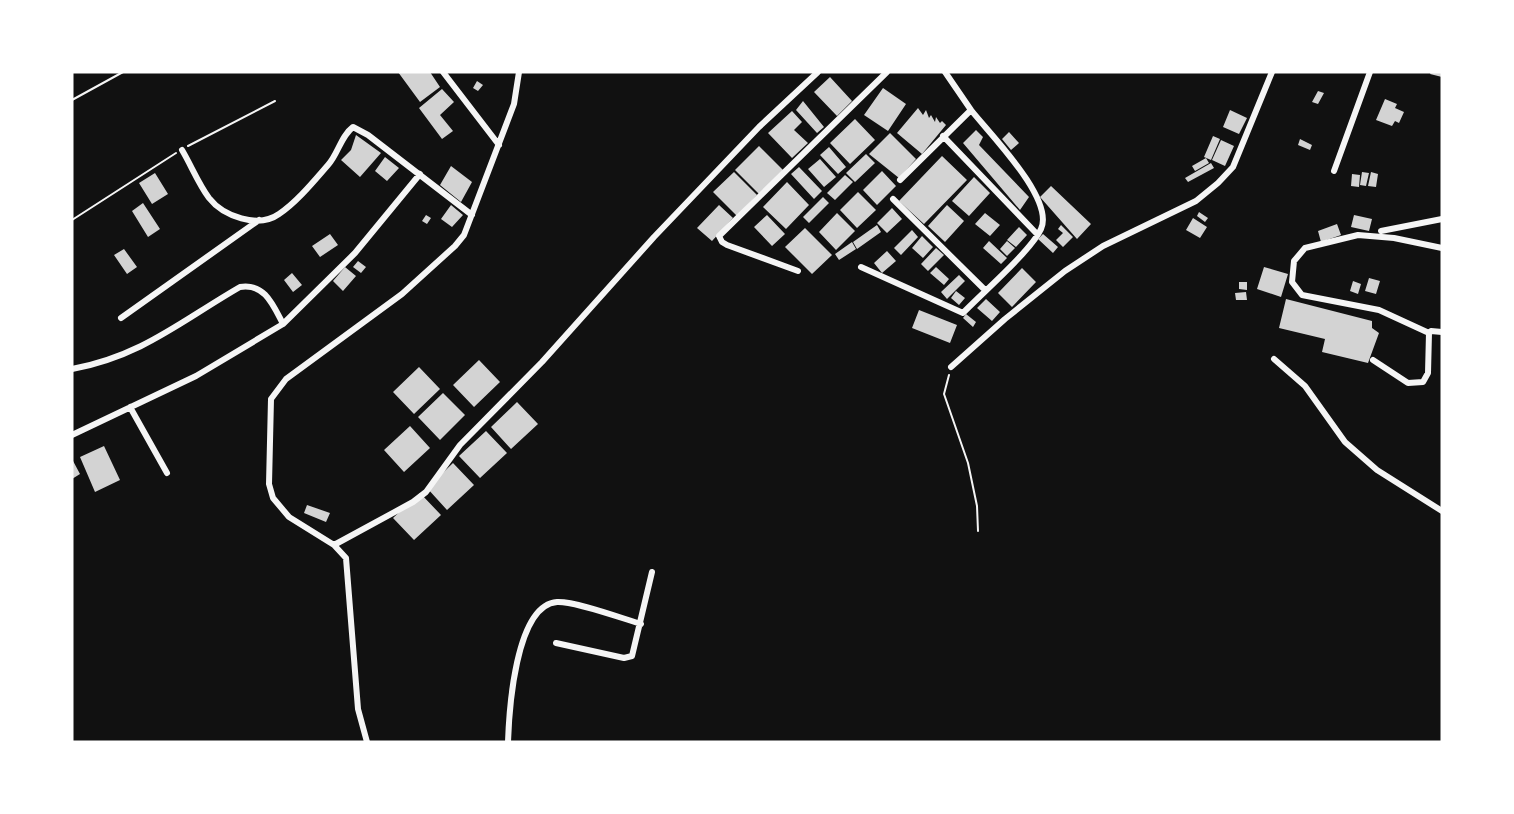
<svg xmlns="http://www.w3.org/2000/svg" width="1514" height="814" viewBox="0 0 1514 814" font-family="Montserrat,sans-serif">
  <rect width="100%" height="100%" fill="#111"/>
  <path fill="#d3d3d3" d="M398,72h32l10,15 -20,15z
    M1431,72h11v5l-12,-3z
    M830,77l22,24 -15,15 -23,-24z
    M477,81l6,4 -5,6 -5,-3z
    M883,88l23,16 -18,27 -24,-16z
    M442,89l12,13 -14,13 13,16 -11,8 -23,-31z
    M1318,91l6,2 -6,11 -6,-2z
    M1385,99l12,5 -2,4 9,4 -5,11 -4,-2 -3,5 -16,-6z
    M803,101l21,26 -7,6 -21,-23z
    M918,108l5,7 3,-5 3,8 2,-3 4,7 1,-5 4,6 2,-2 4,4 -24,29 -25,-21z
    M1230,110l17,8 -8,16 -16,-7z
    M792,111l10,11 -8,8 14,13 -16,15 -24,-25z
    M855,119l20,21 -25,24 -20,-21z
    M976,130l7,7 -4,8 50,52 -9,13 -57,-67z
    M1009,132l10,11 -8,7 -9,-11z
    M890,133l26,26 -17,19 -30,-24z
    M356,135l25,18 -21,24 -19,-17 10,-10z
    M1213,136l7,3 -9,21 -7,-3z
    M1300,139l12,6 -2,5 -12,-5z
    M1221,140l13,6 -9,20 -13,-6z
    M759,146l24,24 -24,24 -24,-24z
    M829,147l17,20 -8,7 -18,-19z
    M866,154l9,9 -20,19 -9,-9z
    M942,156l25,24 -43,44 -25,-23z
    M385,157l14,11 -12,13 -12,-10z
    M1206,158l3,5 -14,8 -3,-5z
    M820,159l16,18 -12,10 -16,-18z
    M1211,163l3,5 -26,14 -3,-4z
    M451,166l21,16 -11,20 -21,-17z
    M799,167l23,24 -8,8 -23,-25z
    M882,171l14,15 -19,19 -14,-15z
    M734,172l23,23 -20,21 -24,-24z
    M1362,172l7,1 -3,13 -6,-1z
    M1371,172l7,2 -2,13 -8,-1z
    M155,173l13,21 -16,10 -13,-21z
    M1352,174l8,1 -1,12 -8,-1z
    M845,175l8,7 -18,18 -8,-7z
    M974,177l16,16 -21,23 -17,-15z
    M787,182l22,23 -23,24 -23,-22z
    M1051,186l40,38 -14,15 -37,-42z
    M858,192l18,18 -19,18 -17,-18z
    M823,197l6,6 -20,20 -6,-6z
    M143,203l17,26 -12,8 -16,-26z
    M451,205l12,10 -11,12 -11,-8z
    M719,205l14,13 -21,23 -15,-13z
    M947,205l17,16 -19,21 -17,-16z
    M892,208l10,11 -15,14 -10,-10z
    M1199,212l9,6 -3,4 -8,-6z
    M837,213l18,18 -19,19 -17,-18z
    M985,213l15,12 -10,11 -15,-12z
    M426,215l5,3 -4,6 -5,-3z
    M767,215l18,19 -13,12 -18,-19z
    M1354,215l18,4 -3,12 -18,-4z
    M1193,218l14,9 -7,11 -14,-8z
    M1337,224l4,11 -20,7 -3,-11z
    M877,225l4,7 -24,17 -4,-7z
    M1061,225l12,12 -10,10 -7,-7 7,-7 -5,-4z
    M1019,227l8,8 -11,12 -9,-7z
    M805,228l27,27 -20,19 -27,-27z
    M912,230l6,7 -17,18 -7,-7z
    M330,234l8,11 -18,12 -8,-11z
    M1043,234l15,13 -5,6 -15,-14z
    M922,236l11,11 -10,11 -11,-10z
    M989,241l18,17 -6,6 -18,-16z
    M1007,241l8,7 -8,8 -7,-7z
    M852,242l4,7 -17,11 -4,-6z
    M936,248l8,7 -16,16 -7,-7z
    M124,249l13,18 -10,7 -13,-19z
    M887,251l9,10 -14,12 -8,-10z
    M358,261l8,6 -5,6 -8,-6z
    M345,267l11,9 -13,15 -10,-10z
    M936,267l13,12 -5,6 -14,-12z
    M1264,267l24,7 -7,23 -24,-8z
    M1022,268l14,14 -24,25 -14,-14z
    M292,273l10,12 -9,7 -9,-12z
    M959,275l6,6 -18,18 -6,-7z
    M1369,278l11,3 -4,13 -11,-3z
    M1353,281l8,3 -3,10 -8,-3z
    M1239,282h8v8l-8,-1z
    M956,291l9,7 -6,7 -8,-7z
    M1246,292l1,8h-11l-1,-7z
    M986,299l14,13 -8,9 -15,-13z
    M1286,299l86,22v7l7,5 -11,30 -46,-11 3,-13 -46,-11z
    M919,310l38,15 -7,18 -38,-15z
    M966,314l10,8 -3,5 -10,-9z
    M479,360l21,22 -26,25 -21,-22z
    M419,367l21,22 -26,25 -21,-22z
    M443,393l22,22 -25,25 -22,-23z
    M517,402l21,22 -27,25 -20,-22z
    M410,426l20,22 -26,24 -20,-22z
    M486,431l21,22 -27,25 -21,-22z
    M104,446l16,34 -25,12 -15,-35z
    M72,459l8,15 -8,5z
    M453,463l21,22 -27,25 -20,-22z
    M420,493l21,22 -27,25 -21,-22z
    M307,505l23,8 -4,9 -22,-9z"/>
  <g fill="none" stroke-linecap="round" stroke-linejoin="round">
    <path stroke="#f5f5f5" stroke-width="2" d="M72,100l51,-28
      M188,146l87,-45
      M72,220l104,-67
      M949,375l-5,19 24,69 9,43 1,25"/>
    <path stroke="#f5f5f5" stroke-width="6" d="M443,72l56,73
      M943,136l94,98
      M182,150c9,15 16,33 27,48 14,18 49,31 70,16 18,-12 35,-33 49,-49 10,-11 13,-29 25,-38l15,8 104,80
      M1334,171l36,-99
      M900,180l71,-70 -26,-38
      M893,199l92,91
      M1381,231l61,-12
      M861,267l102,46c18,-19 68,-62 78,-84 14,-30 -52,-96 -70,-119
      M798,271l-71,-26 -5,-3 -3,-6 168,-164
      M121,318l138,-98
      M1429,333l-50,-23 -77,-15 -10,-13 2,-21 11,-13 53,-13 36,3 48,10
      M1274,359l31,27 40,56 32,28 65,41
      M1373,360l35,23 15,-1 5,-9 1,-40 2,-2 11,1
      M951,367l54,-48 60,-48 38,-25 93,-45 22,-18 15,-16 39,-95
      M72,369c70,-13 109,-48 168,-82 25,-4 33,18 43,37
      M130,407l37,66
      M72,435l124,-59 87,-52 72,-71 65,-79
      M334,545l79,-43 13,-10 34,-47 82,-83 112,-125 105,-110 59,-55
      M556,643l68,15 8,-2 20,-84
      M367,742l-9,-33 -12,-151 -12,-13 -45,-28 -16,-19 -4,-14 2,-85 15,-20 116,-85 53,-48 9,-11 50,-131 5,-32
      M508,742c1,-29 7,-137 49,-140 18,-1 64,16 84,22"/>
  </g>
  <rect width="1514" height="814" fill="none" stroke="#ffffff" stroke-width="147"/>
</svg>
